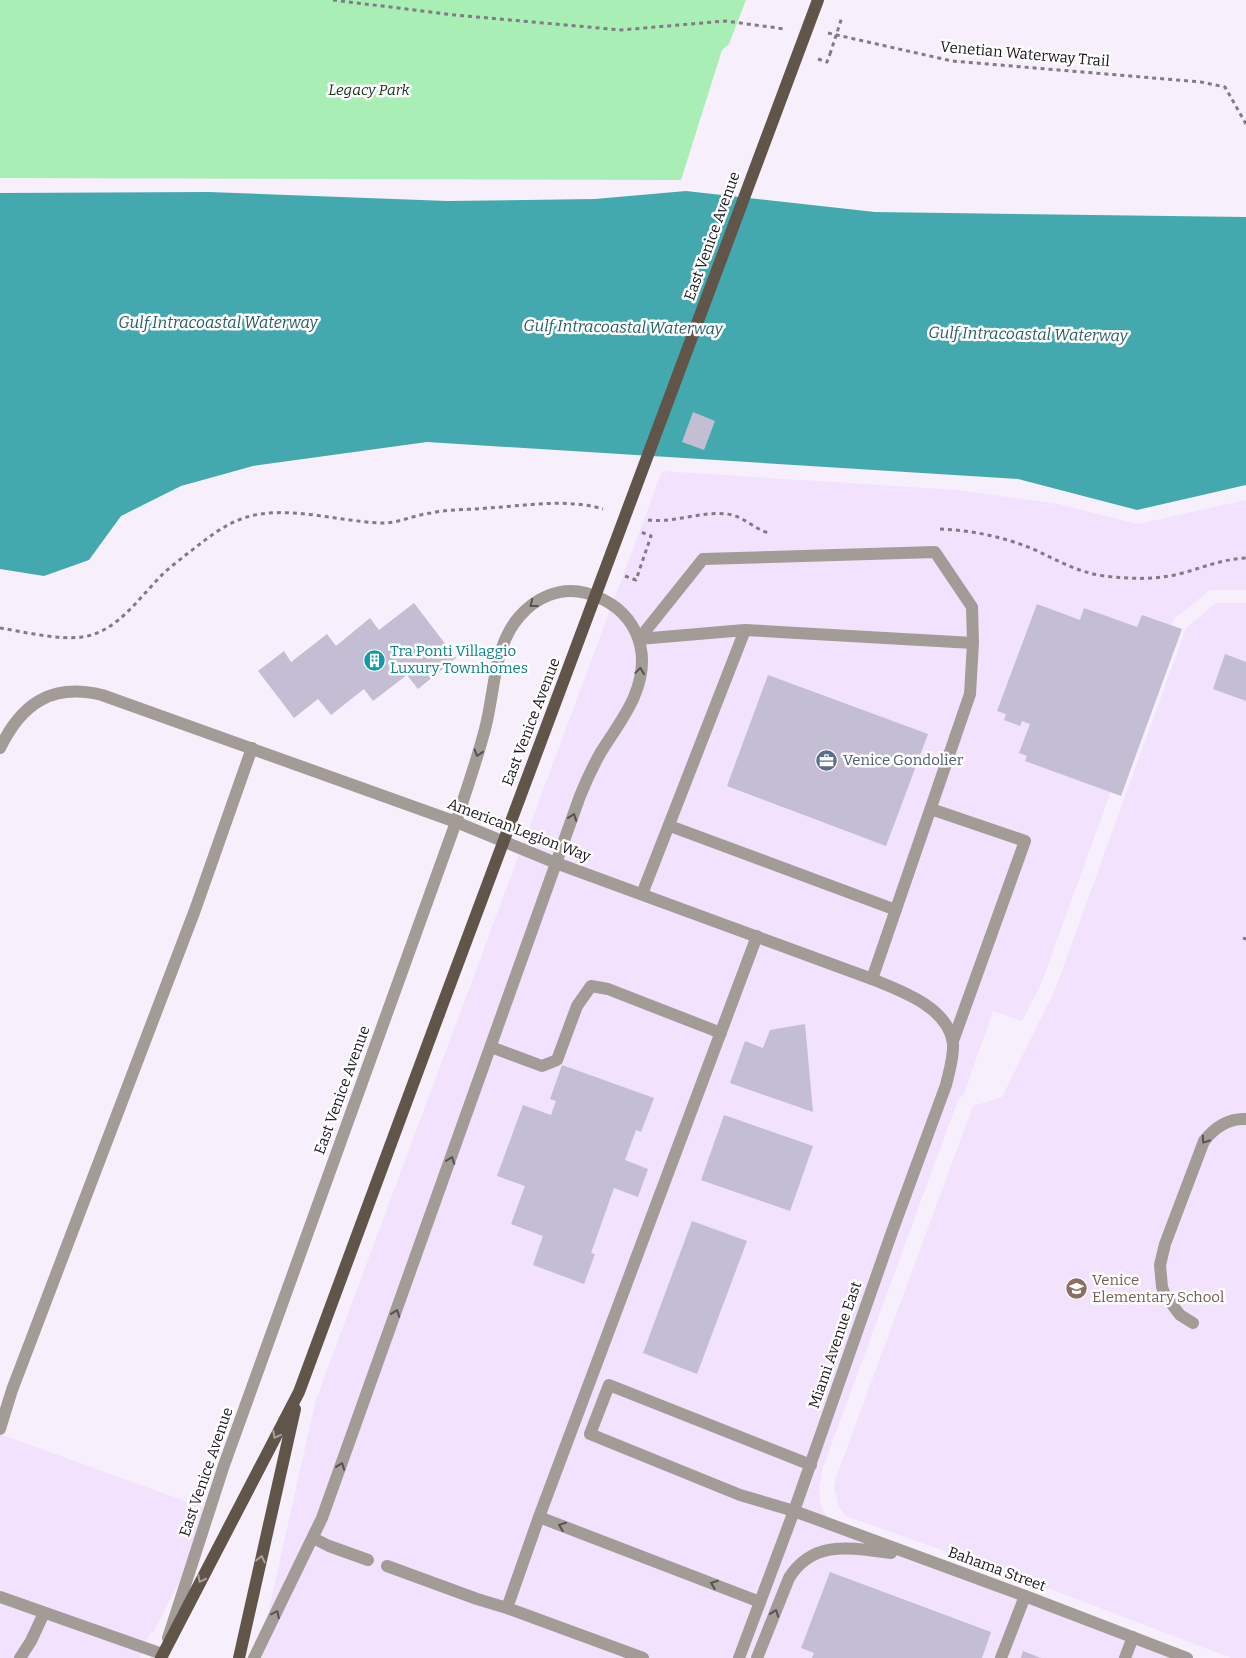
<svg xmlns="http://www.w3.org/2000/svg" width="1246" height="1658" viewBox="0 0 1246 1658" font-family="Bitter,serif">
  <rect width="100%" height="100%" fill="#f7f0fc"/>
  <path fill="#f2e2fd" d="M662,471l296,19 100,14 80,20 108,-24v90h-36l-35,28 -3,5 -131,361 -19,37 -29,-10 -29,83 -6,6 -135,368 -4,19 1,14 5,13 13,13 353,131h-933l58,-259 6,-13h-1z
    M1216,603h30v1055h-15l-194,-74 -191,-68 -7,-8 -5,-21 4,-15 135,-366 29,-9 53,-107 131,-362z
    M0,1434l215,78 -62,121h-3l-10,25h-140z"/>
  <path fill="#a9eeb4" d="M0,0h746l-17,44 -7,6 -41,130 -681,-2z"/>
  <path fill="#43a9ae" d="M686,191l189,21 371,5v268l-109,25 -119,-31 -591,-37 -174,24 -72,20 -60,30 -32,44 -45,16 -44,-7v-376l209,-1 238,9 148,-2z"/>
  <path fill="#c3bed3" d="M693,412l22,9 -11,29 -22,-8z
    M414,603l42,55 -38,31 -11,-14 -34,26 -9,-12 -33,26 -13,-16 -24,19 -36,-47 26,-20 7,11 36,-28 9,12 34,-28 9,12z
    M1037,604l43,16 4,-12 53,19 5,-12 40,14 -61,167 -96,-35 2,-5 -8,-3 11,-29 -8,-3 -2,5 -16,-6 2,-6 -9,-3z
    M1225,654l21,8v39l-33,-12z
    M768,675l160,59 -42,112 -159,-60z
    M805,1024l8,88 -83,-29 15,-42 18,7 7,-18z
    M562,1065l92,33 -13,34 -5,-2 -11,30 23,9 -10,28 -24,-9 -23,65 4,1 -11,30 -51,-19 10,-29 -32,-12 14,-38 -28,-10 26,-71 28,10 5,-14 -6,-2z
    M724,1115l89,31 -23,65 -89,-31z
    M692,1221l55,20 -50,133 -54,-21z
    M830,1572l161,60 -9,26h-170l2,-5 -13,-5z
    M1023,1651l18,7h-20z"/>
  <g fill="none" stroke-linecap="round" stroke-linejoin="round">
    <path stroke="#817b85" stroke-width="3" stroke-dasharray="4 4" stroke-linecap="butt" d="M333,0l122,15 166,15 104,-9 60,8
      M828,33l124,28 249,21 24,5 21,37
      M818,59l9,3 3,-8
      M648,520c27,3 53,-9 78,-6 17,1 27,15 43,19
      M940,529c31,1 64,8 93,20 24,11 44,23 71,27 27,3 49,4 75,-2 23,-6 43,-15 67,-16
      M625,576l11,4 15,-44 -10,-4
      M0,628c25,4 57,12 82,9 35,-4 58,-41 82,-64 7,-7 16,-13 23,-19 17,-13 33,-27 54,-35 43,-16 96,3 142,4 16,0 31,-8 48,-10 18,-4 37,-3 56,-5 38,-2 79,-10 116,1
      M1243,938l3,1"/>
    <path stroke="#a39b95" stroke-width="12" d="M745,630l228,13
      M639,639l64,-80 232,-7 37,55 1,36 -3,51 -98,285
      M639,639l106,-9 -103,264
      M931,809l94,32 -72,200
      M670,826l226,84
      M491,1047l51,19 15,-6 20,-54 14,-20 17,3 113,44
      M1193,1323l-13,-8 -15,-20 -3,-8 -2,-22 5,-21 39,-103c11,-14 24,-23 42,-22
      M0,1429l12,-39 183,-480 57,-162
      M794,1511l-54,-16 -150,-61 19,-49 202,80
      M539,1517l221,85
      M313,1538l16,8 39,14
      M387,1566l90,33 30,9 32,-91 218,-581
      M0,1597l162,57
      M507,1608l136,50
      M20,1658l11,-17 13,-28
      M1125,1658l8,-21"/>
    <path stroke="#a39b95" stroke-width="12" d="M0,748c22,-45 52,-65 102,-53l354,127 100,41 316,116c29,12 76,28 81,64 1,14 -4,29 -7,42l-53,144 -99,282 -55,147
      M794,1511l231,85 162,62
      M168,1638l56,-173 232,-643c10,-31 21,-62 29,-93 10,-37 8,-82 34,-112 16,-19 41,-31 67,-24 49,14 68,57 48,104 -8,19 -22,37 -33,55 -8,14 -15,29 -21,44l-258,722 -68,140
      M757,1658l32,-80c24,-39 63,-30 102,-25
      M1001,1658l24,-62"/>
    <path stroke="#615449" stroke-width="12" d="M161,1658l138,-266 140,-378
      M239,1658l56,-249"/>
    <path stroke="#817b85" stroke-width="3" stroke-dasharray="4 4" stroke-linecap="butt" d="M830,54l12,-37"/>
    <path stroke="#615449" stroke-width="12" d="M439,1014l379,-1014"/>
  </g>
  <defs><path id="oneway-chevron" d="M-2-3.5L2.5 0L-2 3.5" fill="none" stroke-width="1.6" stroke-linecap="round" stroke-linejoin="round" transform="scale(1.25)"/></defs>
  <g stroke="#575152">
    <use href="#oneway-chevron" transform="translate(533 604) rotate(142)"/>
    <use href="#oneway-chevron" transform="translate(640 671) rotate(-82)"/>
    <use href="#oneway-chevron" transform="translate(478 753) rotate(107)"/>
    <use href="#oneway-chevron" transform="translate(573 817) rotate(-70)"/>
    <use href="#oneway-chevron" transform="translate(1205 1140) rotate(124)"/>
    <use href="#oneway-chevron" transform="translate(451 1160) rotate(-70)"/>
    <use href="#oneway-chevron" transform="translate(396 1313) rotate(-70)"/>
    <use href="#oneway-chevron" transform="translate(341 1466) rotate(-70)"/>
    <use href="#oneway-chevron" transform="translate(562 1526) rotate(-159)"/>
    <use href="#oneway-chevron" transform="translate(714 1584) rotate(-159)"/>
    <use href="#oneway-chevron" transform="translate(775 1613) rotate(-70)"/>
    <use href="#oneway-chevron" transform="translate(276 1614) rotate(-64)"/>
  </g>
  <g stroke="#a8a19b">
    <use href="#oneway-chevron" transform="translate(276 1435) rotate(118)"/>
    <use href="#oneway-chevron" transform="translate(261 1559) rotate(-77)"/>
    <use href="#oneway-chevron" transform="translate(201 1579) rotate(117)"/>
  </g>
  <defs>
    <symbol id="building-disc" viewBox="-11 -11 22 22"><circle r="9.5" fill="#0f9aa8" stroke="#fff"/><path d="M-4-6H4V6H1V3H-1V6H-4ZM-2.5-4.3h1.7v1.8h-1.7ZM.8-4.3h1.7v1.8H.8ZM-2.5-1h1.7V.8h-1.7ZM.8-1h1.7V.8H.8Z" fill="#fff"/></symbol>
    <symbol id="office-disc" viewBox="-11 -11 22 22"><circle r="9.5" fill="#5c6f8a" stroke="#fff"/><path d="M-6-3h4V-5.5h4V-3h4V5H-6ZM-1-4.5V-3h2v-1.5ZM-6 0V1H6V0Z" fill="#fff"/></symbol>
    <symbol id="school-disc" viewBox="-11 -11 22 22"><circle r="9.5" fill="#8d6e63" stroke="#fff"/><path d="M0-5L7-2L0 1L-7-2ZM-4 1L0 2.5L4 1V4Q0 6-4 4Z" fill="#fff"/></symbol>
  </defs>
  <g fill-rule="evenodd">
    <use href="#building-disc" x="362" y="648" width="25" height="25"/>
    <use href="#office-disc" x="814" y="748" width="25" height="25"/>
    <use href="#school-disc" x="1064" y="1276" width="25" height="25"/>
  </g>
  <g text-anchor="middle" dominant-baseline="central" stroke-width="5" stroke-linejoin="round" paint-order="stroke">
    <g font-size="15" fill="#19151c" stroke="#fff">
      <text transform="translate(1025 54) rotate(5)">Venetian Waterway Trail</text>
      <text transform="translate(712 236) rotate(-70)">East Venice Avenue</text>
      <text transform="translate(531 722) rotate(-69)">East Venice Avenue</text>
      <text transform="translate(519 830) rotate(21)">American Legion Way</text>
      <text transform="translate(342 1090) rotate(-70)">East Venice Avenue</text>
      <text transform="translate(835 1345) rotate(-71)">Miami Avenue East</text>
      <text transform="translate(206 1472) rotate(-71)">East Venice Avenue</text>
      <text transform="translate(997 1569) rotate(20)">Bahama Street</text>
    </g>
    <g font-size="15" font-style="italic" fill="#13321a" stroke="#fff">
      <text x="369" y="90">Legacy Park</text>
    </g>
    <g font-size="15" fill="#0d838f" stroke="#fff" text-anchor="start">
      <text x="390" y="651">Tra Ponti Villaggio<tspan x="390" dy="17">Luxury Townhomes</tspan></text>
    </g>
    <g font-size="15" fill="#4e5e75" stroke="#fff" text-anchor="start">
      <text x="843" y="760">Venice Gondolier</text>
    </g>
    <g font-size="15" fill="#785e54" stroke="#fff" text-anchor="start">
      <text x="1092" y="1280">Venice<tspan x="1092" dy="17">Elementary School</tspan></text>
    </g>
    <g font-size="16" font-style="italic" fill="#265e61" stroke="#fff">
      <text x="218" y="322">Gulf Intracoastal Waterway</text>
      <text transform="translate(623 327) rotate(1)">Gulf Intracoastal Waterway</text>
      <text transform="translate(1028 334) rotate(1)">Gulf Intracoastal Waterway</text>
    </g>
  </g>
</svg>
